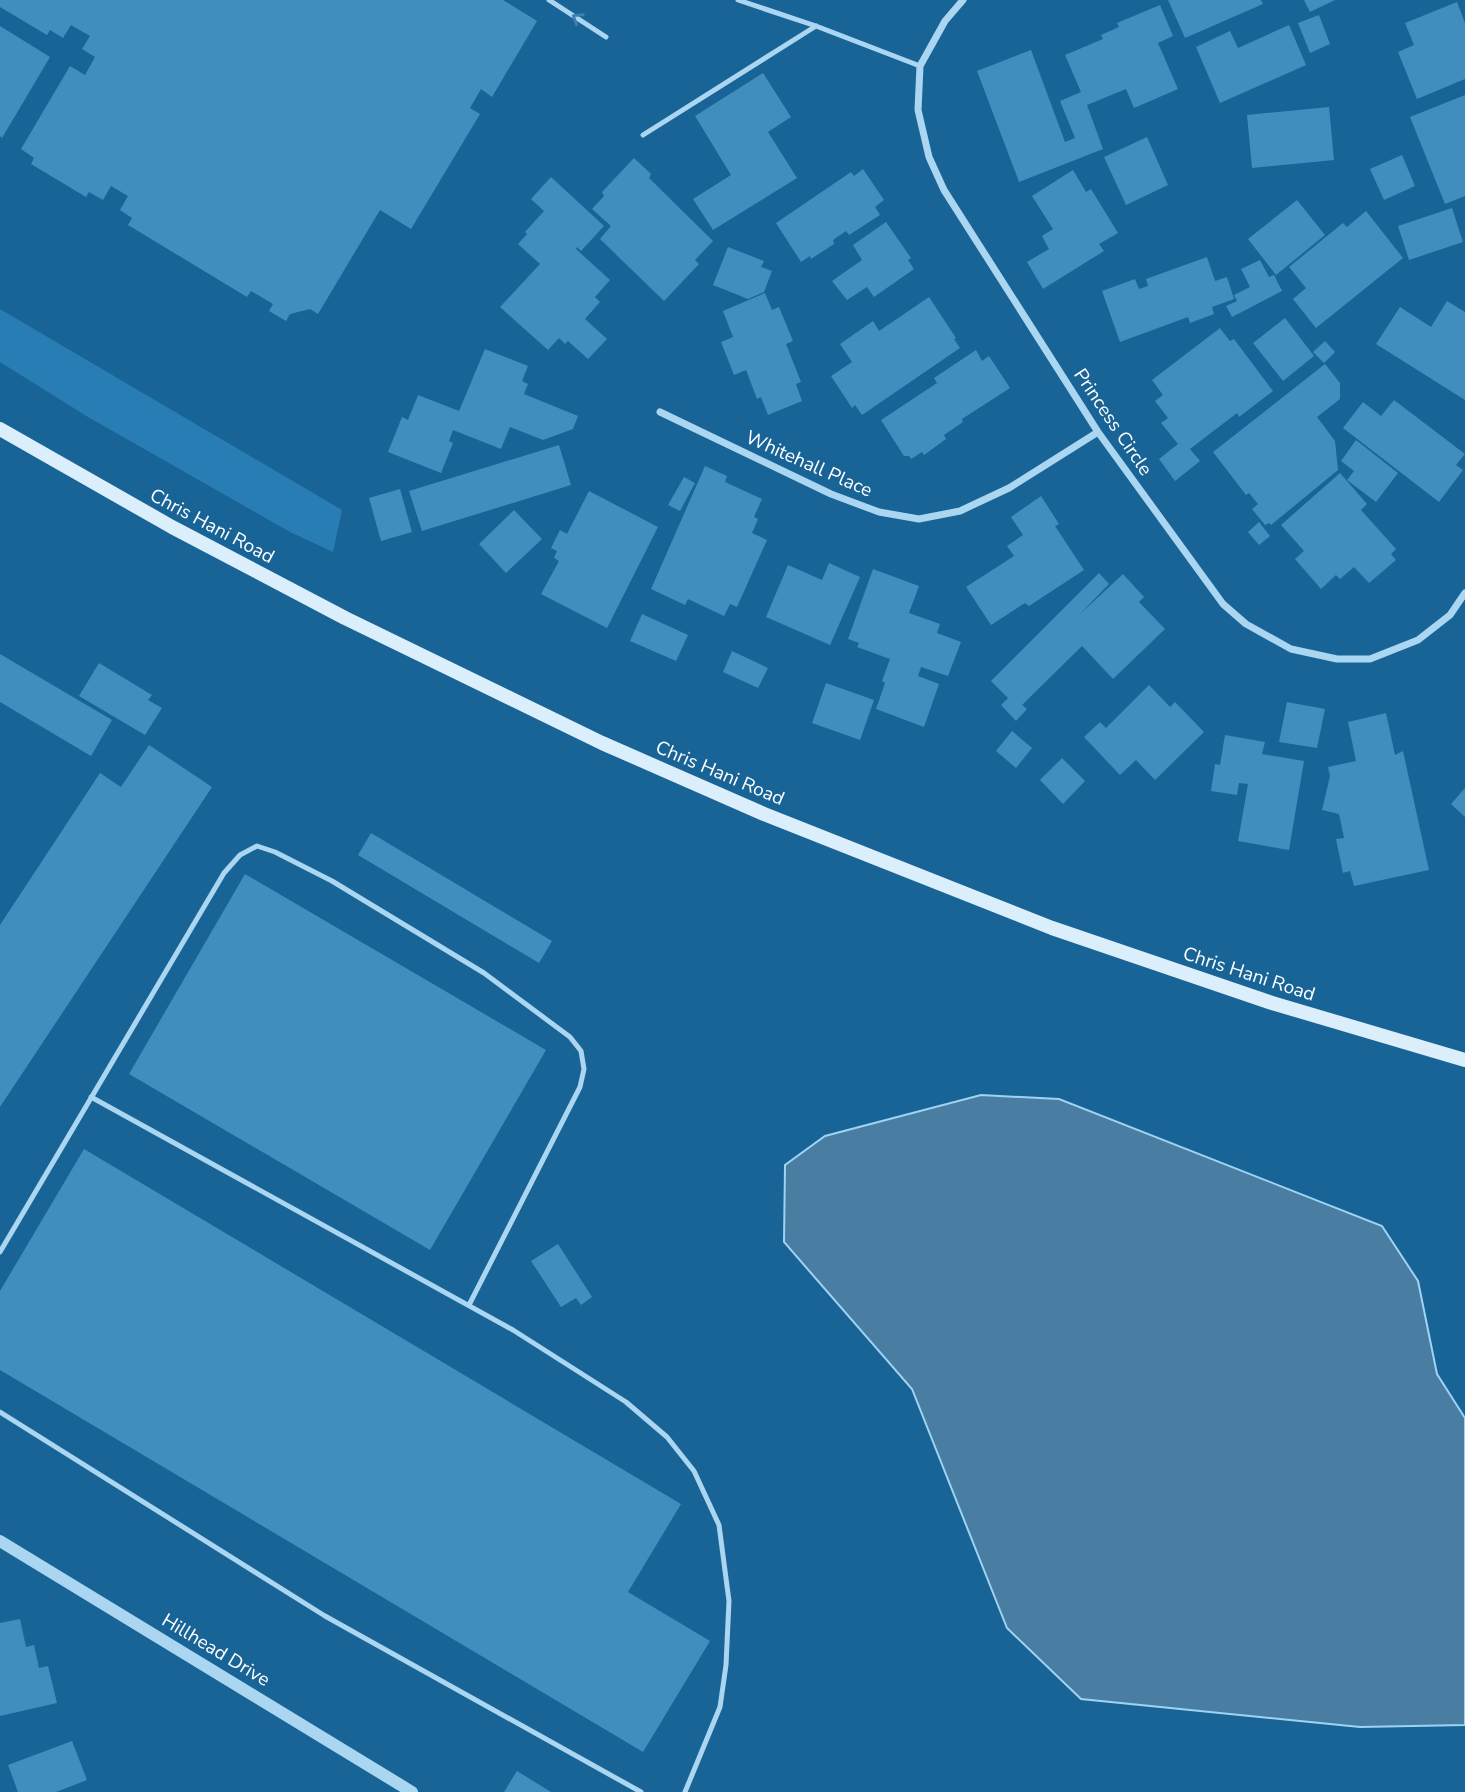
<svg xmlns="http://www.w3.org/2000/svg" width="1465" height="1792" viewBox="0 0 1465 1792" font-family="'Nunito Sans',sans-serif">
  <rect width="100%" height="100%" fill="#186497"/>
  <path fill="#287db4" d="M0,309l342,201 -9,42 -43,-20 -202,-115 -88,-55z"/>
  <path fill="#497da1" stroke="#9ed3f3" stroke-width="2" d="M981,1095l78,4 323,127 36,55 19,93 28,44v307l-105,2 -279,-28 -74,-71 -95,-239 -128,-147 1,-77 40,-29z"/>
  <path fill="#418dbe" d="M0,0h503l34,21 -45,76 -11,-8 -11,19 10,6 -69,115 -31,-19 -62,104 -8,-5 -20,5 -4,7 -17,-10 4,-7 -22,-13 -4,6 -119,-72 4,-7 -12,-8 8,-14 -17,-10 -8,14 -14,-8 -3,5 -55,-33 3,-6 -13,-9 49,-83 15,9 10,-18 -13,-8 8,-13 -19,-11 -8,13 -13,-8 -3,5 -47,-28z
    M1168,0h93l2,4 -78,34z
    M1304,0h31l-25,12z
    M1457,2l8,21v56l-48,20 -19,-47 16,-7 -9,-22z
    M1160,5l13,31 -15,7 20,46 -44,19 -8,-19 -39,16 16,44 -84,33 -42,-111 54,-21 34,92 10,-4 -15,-37 21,-9 -16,-37 38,-16 -2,-4 18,-8 -2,-4z
    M1319,15l11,29 -20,9 -12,-30z
    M1289,25l17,40 -86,38 -24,-56 34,-16 8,17z
    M0,26l50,31 -48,81 -2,-2z
    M763,73l28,44 -23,15 29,46 -84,52 -20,-31 38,-24 -36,-59z
    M1465,95v101l-20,8 -35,-87z
    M1329,107l5,53 -82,8 -5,-53z
    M1147,137l21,48 -42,20 -22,-48z
    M1402,155l13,31 -31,14 -14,-31z
    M634,158l17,16 -2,4 64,63 -18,19 4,4 -35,37 -64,-62 11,-13 -19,-17 12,-13 -2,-4z
    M863,169l21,31 -9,7 5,8 -31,20 -3,-4 -13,9 1,4 -23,15 -1,-3 -9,6 -25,-39 75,-51 3,4z
    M1073,170l13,22 5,-3 27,44 -19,11 5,7 -61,38 -16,-27 22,-13 -7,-13 11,-7 -21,-33z
    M551,177l53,49 -23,25 -4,-4 -1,2 34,31 -15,17 5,5 -15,17 22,20 -19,20 -20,-18 -3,3 -6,-6 -11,12 -48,-43 40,-43 -22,-20 9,-10 -2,-2 19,-21 -13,-12z
    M1297,200l28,35 -49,40 -28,-36z
    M1452,208l11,34 -54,18 -11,-34z
    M1366,211l37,47 -87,70 -23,-29 13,-11 -17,-21 54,-44 4,4z
    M886,222l25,36 -3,2 6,9 -40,28 -7,-10 -20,13 -15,-19 30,-21 -9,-15z
    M728,247l36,14 -3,6 11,4 -8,21 -16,7 -35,-14z
    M1207,257l8,24 12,-4 7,22 -22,8 2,7 -24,9 -2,-6 -68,25 -18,-51 33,-12 4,10 9,-3 -2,-7z
    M1260,260l9,17 5,-2 8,16 -50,26 -6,-11 11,-5 -3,-6 16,-8 -9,-18z
    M765,293l7,17 7,-3 14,34 -7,3 15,38 -5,2 6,17 -34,14 -7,-18 -4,2 -11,-29 -12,5 -13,-33 12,-5 -10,-26z
    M929,297l27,41 -2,1 6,9 -98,67 -7,-10 -3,3 -21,-32 21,-14 -12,-18 33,-23 6,10z
    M1447,301l18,11v88l-89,-56 24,-37 31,20z
    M1285,318l29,38 -31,25 -30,-38z
    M1220,328l10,13 4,-2 39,52 -34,26 -2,-4 -47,36 10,12 -25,20 -16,-22 19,-15 -17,-21 7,-5 -13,-17 8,-6 -11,-15z
    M1325,341l10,11 -11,11 -11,-11z
    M485,349l43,17 -6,15 6,3 -4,10 54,22 -5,13 -30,11 -33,-13 -9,22 -48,-19 -4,11 4,2 -12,30 -53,-21 14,-35 6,3 10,-25 41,16z
    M976,350l6,11 7,-5 21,32 -48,31 1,3 -19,13 2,4 -22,16 -2,-3 -11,7 -2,-3h-5l-23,-36 56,-37 -3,-5z
    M1325,364l15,19v16l-23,18 18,24 3,29 -67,55 -2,-2 -4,2 -13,-16 6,-5 -9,-11 -3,2 -33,-43z
    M1394,400l71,54 -9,11 7,5 -24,32 -96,-74 20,-26 18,14z
    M1356,440l42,33 -22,29 -29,-22 7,-9 -13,-10z
    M559,445l12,40 -149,46 -13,-40z
    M705,466l22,10 -2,6 37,17 -8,18 4,2 -6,14 15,7 -30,67 -7,-3 -6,12 -36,-17 -3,6 -34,-16z
    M1340,473l27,31 -6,6 35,39 -5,5 5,6 -27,23 -15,-16 -14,12 -4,-4 -15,14 -26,-30 9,-8 -23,-26z
    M684,477l11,6 -15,28 -12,-6z
    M400,489l12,43 -31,9 -12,-43z
    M589,491l69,36 -51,101 -66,-34 18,-33 -5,-3 3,-7 -6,-3 9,-18 7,4z
    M1041,496l18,28 -4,2 29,44 -55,36 -4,-3 -34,22 -25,-38 48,-31 -7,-10 16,-11 -12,-18z
    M514,510l28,29 -36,34 -27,-29z
    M1259,522l11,14 -11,9 -11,-13z
    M829,563l31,14 -30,68 -64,-28 22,-52 34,15z
    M873,569l46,17 -10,27 31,11 -3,9 24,9 -13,34 -27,-9 -3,9 21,8 -15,43 -48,-18 9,-26 -3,-2 8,-22 -33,-12 2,-4 -11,-4z
    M1099,573l10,11 -30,31 44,-41 21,23 -5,5 26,27 -52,50 -31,-33 -60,59 5,4 -11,12 -15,-16 7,-7 -17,-17z
    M642,614l46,21 -12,26 -46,-20z
    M732,651l36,17 -10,20 -35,-16z
    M0,654l112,66 -21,36 -91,-54z
    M99,663l53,32 -4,5 14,8 -17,27 -66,-39z
    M826,683l48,17 -14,40 -48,-17z
    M1149,685l21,22 5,-5 29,30 -49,48 -19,-20 -16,15 -36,-38 16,-15 6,6z
    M1287,702l38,7 -8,39 -38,-6z
    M1386,713l9,42 8,-4 26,119 -75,16 -4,-15 -7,2 -7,-34 8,-1 -5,-24 -17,-4 8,-34 -2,-9 28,-6 -8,-39z
    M1012,731l20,17 -16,20 -20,-17z
    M1225,735l40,7 -3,12 42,7 -15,89 -51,-9 10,-57 -9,-1 -2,12 -26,-4 4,-27 5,1z
    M149,745l63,42 -212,320v-182l100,-152 21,14z
    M1062,758l23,23 -22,23 -23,-24z
    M1465,788v29l-14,-13z
    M371,833l181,108 -13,22 -181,-108z
    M245,874l301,176 -116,200 -301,-176z
    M84,1149l597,355 -53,88 82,49 -67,111 -643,-382v-79z
    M558,1244l34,53 -11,8 -5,-7 -15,9 -30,-46z
    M20,1619l6,28 8,-2 5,23 9,-2 9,37 -57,13v-93z
    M72,1741l15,39 -31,12h-38l-10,-27z
    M517,1771l34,21h-47z"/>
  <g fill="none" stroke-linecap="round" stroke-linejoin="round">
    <path stroke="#abd6f1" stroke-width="5" d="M549,0l57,37
      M738,0l78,26 104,40
      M643,135l173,-109
      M91,1097l422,233 113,72 41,35 27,34 25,54 10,76 -3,64 -6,42 -35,85
      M0,1252l224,-379 16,-18 17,-9 18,6 57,29 152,92 86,64 11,14 3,18 -4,18 -111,218
      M0,1412l325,204 316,176"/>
    <path stroke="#abd6f1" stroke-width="7" d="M963,0l-18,21 -25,45 -2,44 11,47 15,33 154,242 125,172 23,20 45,25 46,10h33l48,-19 32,-25 15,-22
      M660,412l171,82 48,18 40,7 41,-8 49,-23 89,-56"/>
    <path stroke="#abd6f1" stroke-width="12" d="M0,1541l412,251"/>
    <path stroke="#daeefc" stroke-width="14" d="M0,429l172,98 173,91 257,125 162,71 288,114 220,75 193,57"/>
  </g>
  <defs><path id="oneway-chevron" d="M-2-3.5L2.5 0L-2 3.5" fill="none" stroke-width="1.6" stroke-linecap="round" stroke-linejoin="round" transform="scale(1.75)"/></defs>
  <use stroke="#3d80ae" href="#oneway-chevron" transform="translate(577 18) rotate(-147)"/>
  <g text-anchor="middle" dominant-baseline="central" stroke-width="5" stroke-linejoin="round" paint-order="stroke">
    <g font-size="19" fill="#fff" stroke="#186497">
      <text transform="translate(1113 422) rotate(56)">Princess Circle</text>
      <text transform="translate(809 464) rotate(24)">Whitehall Place</text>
      <text transform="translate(212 526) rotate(28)">Chris Hani Road</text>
      <text transform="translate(720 773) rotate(23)">Chris Hani Road</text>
      <text transform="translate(1249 974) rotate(18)">Chris Hani Road</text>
      <text transform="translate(216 1650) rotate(31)">Hillhead Drive</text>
    </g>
  </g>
</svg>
